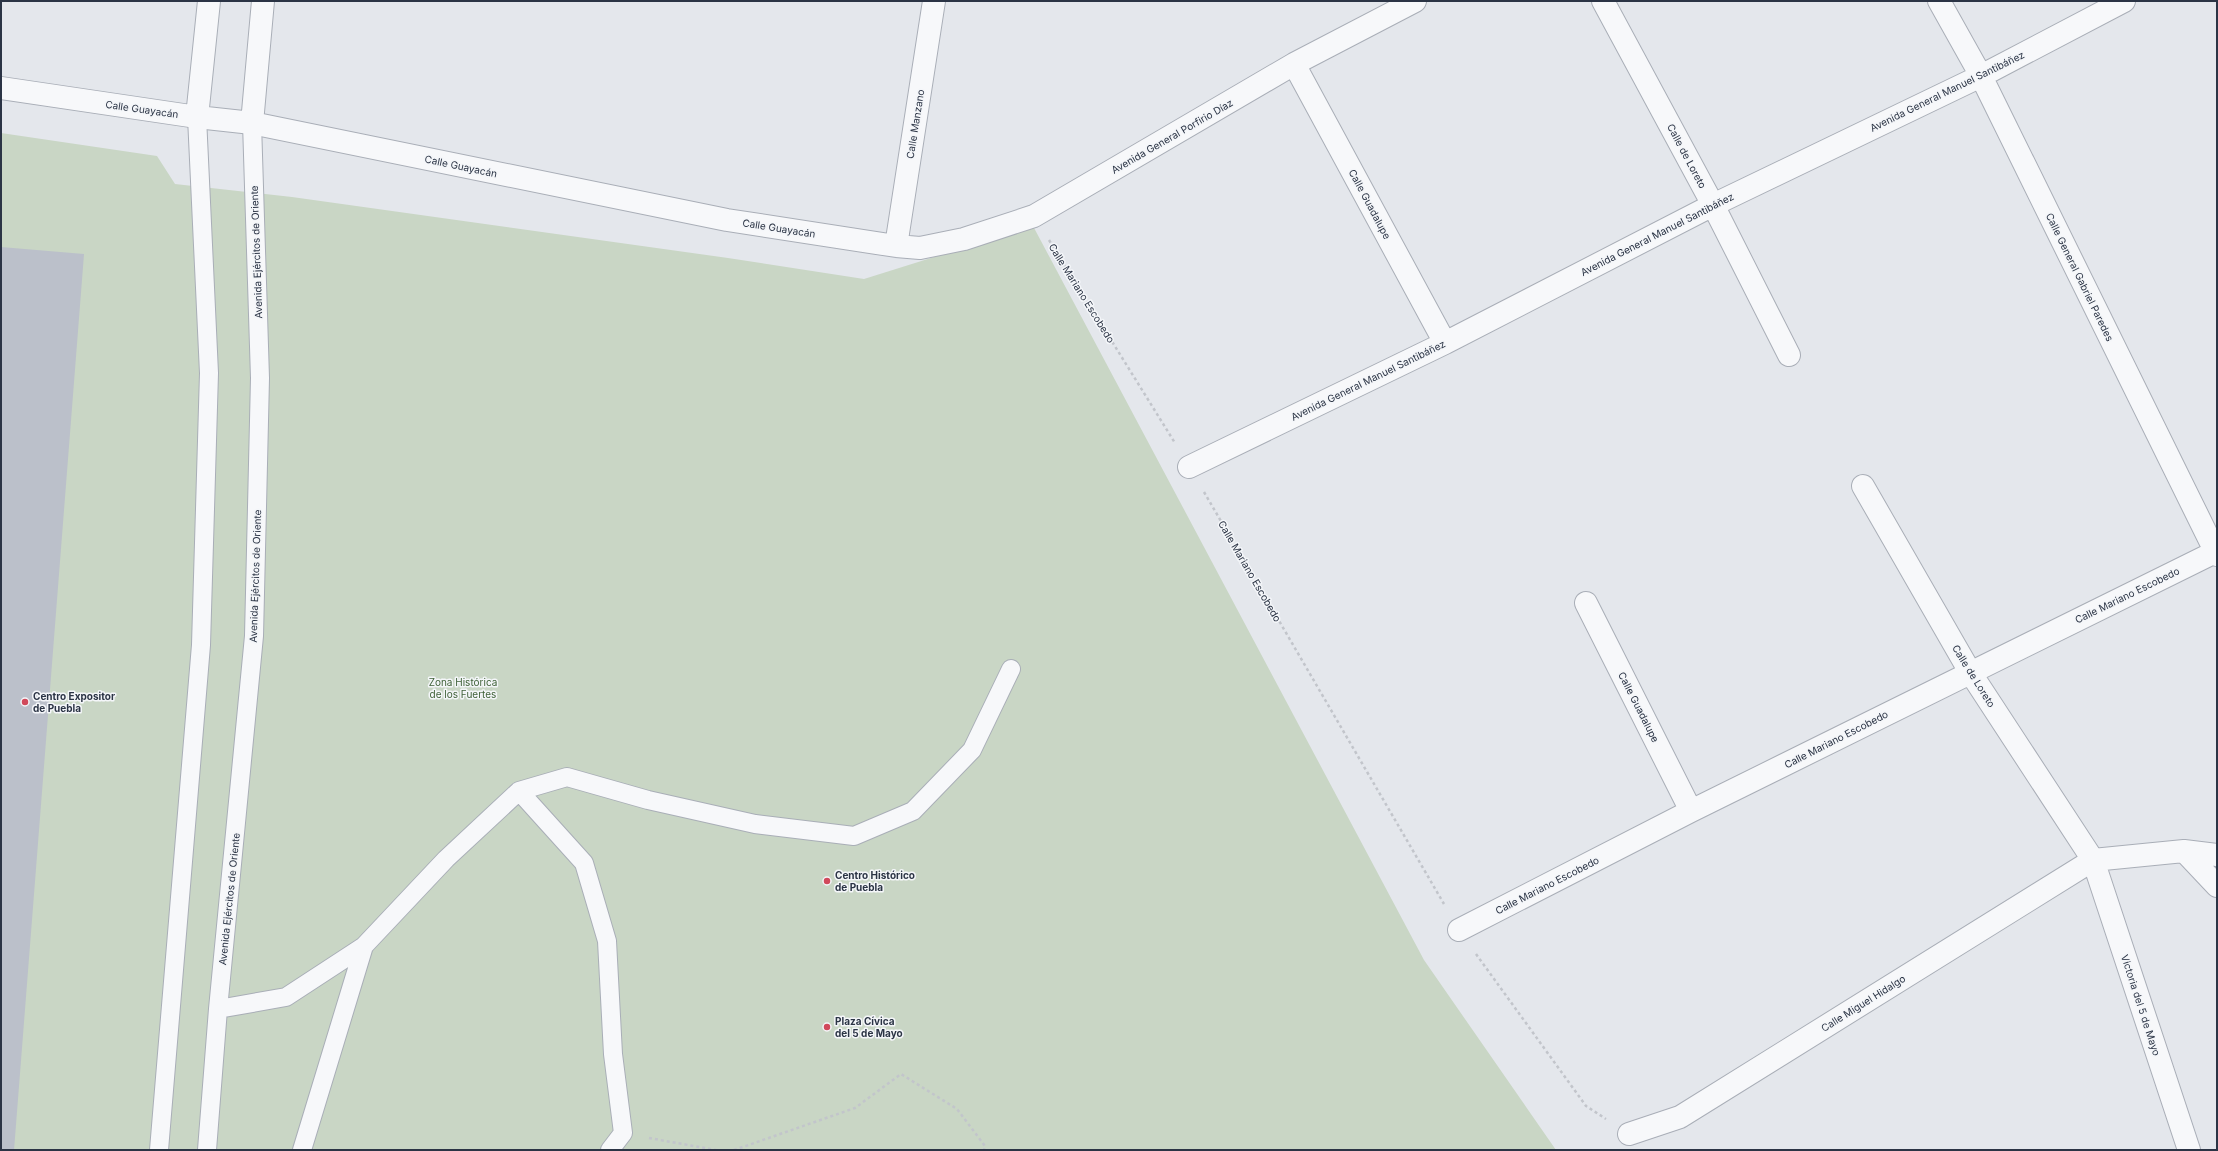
<svg xmlns="http://www.w3.org/2000/svg" width="2218" height="1151" viewBox="0 0 2218 1151" font-family="Inter,sans-serif">
  <rect width="100%" height="100%" fill="#e4e7ec"/>
  <path fill="#c9d6c5" d="M1,133l156,23 18,28 117,13 436,61 136,21 169,-53 391,734 132,190h-1555z"/>
  <path fill="#bbc0ca" d="M1,247l83,7 -70,896h-13z"/>
  <g fill="none" stroke-linecap="round" stroke-linejoin="round">
    <defs>
      <path id="lane" d="M519,791l48,-14 81,23 107,24 99,12 59,-25 59,-61 39,-81
        M218,1009l68,-12 78,-51 82,-87 73,-68 65,72 23,78 6,113 10,79 -13,17
        M159,1150l42,-505 8,-272 -12,-256
        M207,1150l11,-141 36,-373 6,-258 -8,-255
        M302,1150l62,-204"/>
      <path id="street" d="M1603,1l110,204 76,150
        M1939,1l42,75 236,479
        M1294,64l151,279
        M1,88l196,29 55,6 475,97 169,26 24,2 44,-9 70,-23 260,-152 121,-63
        M197,117l12,-116
        M252,123l11,-122
        M896,246l38,-245
        M1189,467l256,-124 268,-138 268,-129 143,-75
        M1863,486l107,186 123,188 96,290
        M1586,603l105,208
        M2184,851l33,35
        M1459,930l232,-119 524,-259
        M1629,1134l51,-17 413,-257 91,-9 33,4"/>
    </defs>
    <use href="#lane" stroke="#a9aeb7" stroke-width="20"/>
    <use href="#street" stroke="#a9aeb7" stroke-width="24"/>
    <path stroke="#c2c5cb" stroke-width="2.5" stroke-dasharray="3 3" stroke-linecap="butt" d="M1049,240l126,203
      M1204,492l240,412
      M1476,954l110,152 20,13
      M649,1138l67,12
      M734,1150l121,-42 46,-34 56,35 28,37 -1,4"/>
    <use href="#lane" stroke="#f7f8fa" stroke-width="18"/>
    <use href="#street" stroke="#f7f8fa" stroke-width="22"/>
  </g>
  <g fill="#d1495b" stroke="#f4f6f9" stroke-width="1.5">
    <circle cx="25" cy="702" r="4"/>
    <circle cx="827" cy="881" r="4"/>
    <circle cx="827" cy="1027" r="4"/>
  </g>
  <g text-anchor="middle" dominant-baseline="central" stroke-width="3" stroke-linejoin="round" paint-order="stroke">
    <g font-size="10" fill="#2b3445" stroke="#f4f6f9">
      <text transform="translate(1947 91) rotate(-26)">Avenida General Manuel Santibáñez</text>
      <text transform="translate(142 109) rotate(8)">Calle Guayacán</text>
      <text transform="translate(915 124) rotate(-81)">Calle Manzano</text>
      <text transform="translate(1172 136) rotate(-30)">Avenida General Porfirio Díaz</text>
      <text transform="translate(1687 156) rotate(62)">Calle de Loreto</text>
      <text transform="translate(461 166) rotate(12)">Calle Guayacán</text>
      <text transform="translate(1370 204) rotate(62)">Calle Guadalupe</text>
      <text transform="translate(779 228) rotate(9)">Calle Guayacán</text>
      <text transform="translate(1657 234) rotate(-27)">Avenida General Manuel Santibáñez</text>
      <text transform="translate(256 252) rotate(-92)">Avenida Ejércitos de Oriente</text>
      <text transform="translate(2080 277) rotate(64)">Calle General Gabriel Paredes</text>
      <text transform="translate(1082 293) rotate(58)">Calle Mariano Escobedo</text>
      <text transform="translate(1368 380) rotate(-26)">Avenida General Manuel Santibáñez</text>
      <text transform="translate(1250 571) rotate(60)">Calle Mariano Escobedo</text>
      <text transform="translate(255 576) rotate(-88)">Avenida Ejércitos de Oriente</text>
      <text transform="translate(2127 595) rotate(-26)">Calle Mariano Escobedo</text>
      <text transform="translate(1974 676) rotate(58)">Calle de Loreto</text>
      <text transform="translate(1639 707) rotate(63)">Calle Guadalupe</text>
      <text transform="translate(1836 739) rotate(-27)">Calle Mariano Escobedo</text>
      <text transform="translate(1547 885) rotate(-27)">Calle Mariano Escobedo</text>
      <text transform="translate(229 899) rotate(-84)">Avenida Ejércitos de Oriente</text>
      <text transform="translate(1863 1003) rotate(-32)">Calle Miguel Hidalgo</text>
      <text transform="translate(2141 1005) rotate(72)">Victoria del 5 de Mayo</text>
    </g>
    <g font-size="10" fill="#3f6138" stroke="#f4f6f9">
      <text x="463" y="682">Zona Histórica<tspan x="463" dy="12">de los Fuertes</tspan></text>
    </g>
    <g font-size="10" font-weight="bold" fill="#2b3445" stroke="#f4f6f9" text-anchor="start">
      <text x="33" y="696">Centro Expositor<tspan x="33" dy="12">de Puebla</tspan></text>
      <text x="835" y="875">Centro Histórico<tspan x="835" dy="12">de Puebla</tspan></text>
      <text x="835" y="1021">Plaza Cívica<tspan x="835" dy="12">del 5 de Mayo</tspan></text>
    </g>
  </g>
  <rect width="2218" height="1151" fill="none" stroke="#2b3445" stroke-width="4"/>
</svg>
